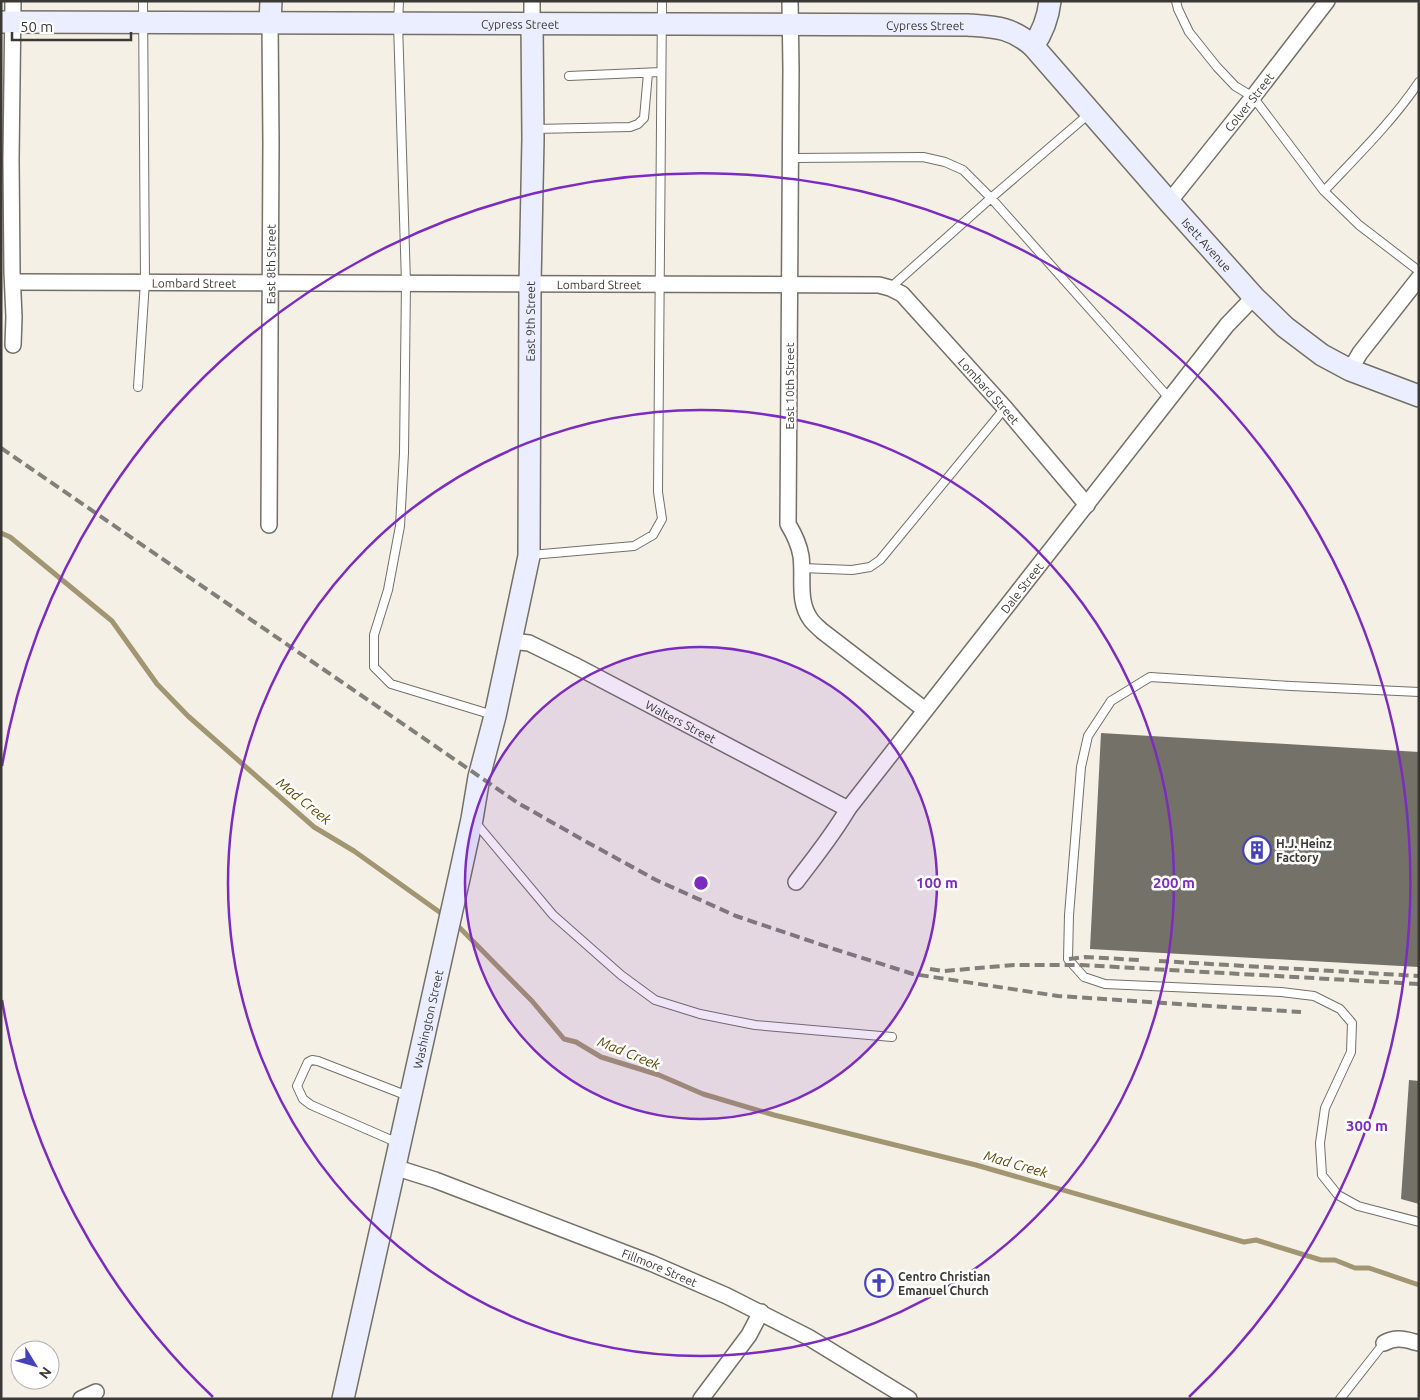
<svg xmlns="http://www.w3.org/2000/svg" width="1420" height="1400" viewBox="0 0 1420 1400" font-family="Ubuntu,sans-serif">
  <rect width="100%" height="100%" fill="#f4f0e6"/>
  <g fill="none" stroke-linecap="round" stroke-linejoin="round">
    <path stroke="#a29672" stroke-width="5" d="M1,533l9,4 102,84 45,63 31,32 126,111 40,24 91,65
      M456,924l76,77 32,38 12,3 25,15 58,18 44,19 71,21 202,50 268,77 12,-2 65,20h14l20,8h14l50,17"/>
  </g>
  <path fill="#747168" d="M1101,733l318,19v215l-329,-18z
    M1409,1080l10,1v123l-18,-5z"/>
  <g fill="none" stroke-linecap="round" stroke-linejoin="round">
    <defs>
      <path id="lane" d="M399,1l-1,22 8,260 -2,170 -4,73 -12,64 -14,45v32l17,17 102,31
        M1176,1l2,8 11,23 28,35 18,19 18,11 71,94 35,34 60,46
        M569,76l92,-4
        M534,129l96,-2 8,-3 6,-6 4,-45
        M791,156l3,2 129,-1 22,5 18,8 28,28 179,201
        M1324,191c33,-35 68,-69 95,-109
        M890,288l101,-90 99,-85
        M138,387l7,-105 -2,-281
        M531,555l103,-9 19,-11 9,-16 -4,-27 4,-491
        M802,568l50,2 18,-3 10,-7 125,-152
        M1419,692l-128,-6 -141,-9 -39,24 -23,35 -7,31 -12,148 -1,44 16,18 21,7 176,8 33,4 26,13 12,14 -1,29 -26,56 -5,35 2,32 16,20 20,11 61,16
        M475,822l78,93 68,60 34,25 45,14 55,11 137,12
        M398,1143l-87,-38 -8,-6 -6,-13 11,-24 4,-2 6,1 90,35
        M1340,1399l44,-56"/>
      <g id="street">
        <path d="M790,1l1,68 -3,455c6,10 11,20 13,32 3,22 -4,45 10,64 3,4 8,8 11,11l103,79"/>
        <path d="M532,23v-22"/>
        <path id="s1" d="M1169,202l84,-105 74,-96"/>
        <path id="s2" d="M13,282l866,3 11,3 12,6 103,114 82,97"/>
        <path d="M13,345l1,-28 -2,-45 -1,-113 2,-158"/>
        <path d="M1350,370l10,-17 59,-75"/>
        <path id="s3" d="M269,525l2,-382 -1,-120"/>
        <path id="s4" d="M511,641l18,2 45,22 274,144"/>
        <path id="s5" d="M796,882c18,-24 37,-47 52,-73l379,-484 27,-28"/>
        <path id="s6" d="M394,1167l41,13 216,83 76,33 81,41 101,62"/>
        <path d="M1384,1343c13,-7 22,-3 35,0"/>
        <path d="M81,1399l15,-7"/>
        <path d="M701,1399l48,-64 12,-23"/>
      </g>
      <g id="secondary">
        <path id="s7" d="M1,22l967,3c28,2 43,2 65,21l136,156 85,95 31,30 37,28 28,15 69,26"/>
        <path d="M270,23l1,-22"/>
        <path d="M1033,46c10,-14 15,-28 17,-45"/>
        <path id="s8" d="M343,1399l117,-525 12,-55 7,-42 16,-61 34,-160 1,-272 3,-145 -1,-116"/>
      </g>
    </defs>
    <use href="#lane" stroke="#747068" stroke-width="10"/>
    <use href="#street" stroke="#747068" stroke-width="18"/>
    <use href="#secondary" stroke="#747068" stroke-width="24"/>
    <use href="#lane" stroke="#fff" stroke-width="8"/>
    <use href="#street" stroke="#fff" stroke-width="15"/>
    <use href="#secondary" stroke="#ebeefe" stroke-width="21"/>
    <path stroke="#817f78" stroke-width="4" stroke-dasharray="10 5" stroke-linecap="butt" d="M1,448l517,355 67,38 71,39 80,36 101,34 76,24 145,22 243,16
      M1069,959l17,-2 53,3
      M1159,961l260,15
      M930,969l14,2 70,-6h67l338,19"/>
  </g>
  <circle cx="701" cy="883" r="236" fill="#7b2cbf" fill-opacity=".12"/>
  <g fill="none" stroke="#7b2cbf" stroke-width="2.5">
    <circle cx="701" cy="883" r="236"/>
    <circle cx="701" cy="883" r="473"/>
    <path d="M213 1397A709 709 0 0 1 2 1000M2 766A709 709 0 1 1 1189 1397"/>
  </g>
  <defs>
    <symbol id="building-ring" viewBox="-11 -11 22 22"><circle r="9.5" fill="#fff" stroke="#4542b8" stroke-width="1.5"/><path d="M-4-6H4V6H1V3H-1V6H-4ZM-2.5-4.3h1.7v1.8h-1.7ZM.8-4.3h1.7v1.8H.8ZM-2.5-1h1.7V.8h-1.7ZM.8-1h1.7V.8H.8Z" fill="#4542b8"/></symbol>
    <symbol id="church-ring" viewBox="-11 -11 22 22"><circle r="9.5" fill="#fff" stroke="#4542b8" stroke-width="1.5"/><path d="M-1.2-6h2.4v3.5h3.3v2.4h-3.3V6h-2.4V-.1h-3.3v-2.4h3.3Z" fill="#4542b8"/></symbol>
  </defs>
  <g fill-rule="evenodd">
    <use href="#building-ring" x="1241" y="834" width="32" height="32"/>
    <use href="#church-ring" x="863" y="1267" width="32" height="32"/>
  </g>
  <g text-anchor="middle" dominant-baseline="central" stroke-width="5" stroke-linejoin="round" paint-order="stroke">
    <g font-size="12" fill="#3b3935" stroke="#fff">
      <text stroke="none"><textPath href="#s7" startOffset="519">Cypress Street</textPath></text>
      <text stroke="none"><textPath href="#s7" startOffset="924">Cypress Street</textPath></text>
      <text stroke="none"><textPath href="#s1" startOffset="128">Colver Street</textPath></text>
      <text stroke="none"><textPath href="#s7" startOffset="1301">Isett Avenue</textPath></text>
      <text stroke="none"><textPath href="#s3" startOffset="261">East 8th Street</textPath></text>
      <text stroke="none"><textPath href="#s2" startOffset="181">Lombard Street</textPath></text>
      <text stroke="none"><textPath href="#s2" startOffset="586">Lombard Street</textPath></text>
      <text stroke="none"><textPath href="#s8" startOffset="1098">East 9th Street</textPath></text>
      <text transform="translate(789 386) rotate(-90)">East 10th Street</text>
      <text stroke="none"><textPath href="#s2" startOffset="1021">Lombard Street</textPath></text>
      <text stroke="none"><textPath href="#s5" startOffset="371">Dale Street</textPath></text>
      <text stroke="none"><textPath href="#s4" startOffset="189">Walters Street</textPath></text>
      <text stroke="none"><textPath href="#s8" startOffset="389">Washington Street</textPath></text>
      <text stroke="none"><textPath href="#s6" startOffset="284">Fillmore Street</textPath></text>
    </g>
    <g font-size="12" font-weight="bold" fill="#3b3935" stroke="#fff" text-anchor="start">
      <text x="1276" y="843">H.J. Heinz<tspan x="1276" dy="14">Factory</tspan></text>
      <text x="898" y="1276">Centro Christian<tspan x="898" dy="14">Emanuel Church</tspan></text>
    </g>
    <g font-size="14" font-style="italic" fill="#5c4905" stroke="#fff">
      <text transform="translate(304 801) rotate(39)">Mad Creek</text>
      <text transform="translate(629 1053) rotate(22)">Mad Creek</text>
      <text transform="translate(1016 1164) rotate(16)">Mad Creek</text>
    </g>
  </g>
  <circle cx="701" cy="883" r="8" fill="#7b2cbf" stroke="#fff" stroke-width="2.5"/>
  <g font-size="15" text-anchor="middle" font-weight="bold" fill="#7b2cbf" stroke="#fff" stroke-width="5" stroke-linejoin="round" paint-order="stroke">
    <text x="937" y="888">100 m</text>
    <text x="1174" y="888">200 m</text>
    <text x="1367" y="1131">300 m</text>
  </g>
  <rect width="1420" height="1400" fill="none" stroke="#3b3935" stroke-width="5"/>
  <g transform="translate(35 1365) rotate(127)"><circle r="24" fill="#ffffff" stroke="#b1b0ae"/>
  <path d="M0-4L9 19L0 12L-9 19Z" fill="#4542b8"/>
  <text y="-8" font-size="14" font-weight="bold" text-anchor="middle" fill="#3b3935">N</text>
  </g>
  <path d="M12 32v8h119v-8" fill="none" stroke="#3b3935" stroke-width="2.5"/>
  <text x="20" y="32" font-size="15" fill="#3b3935" stroke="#ffffff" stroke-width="4" paint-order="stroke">50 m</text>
</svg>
